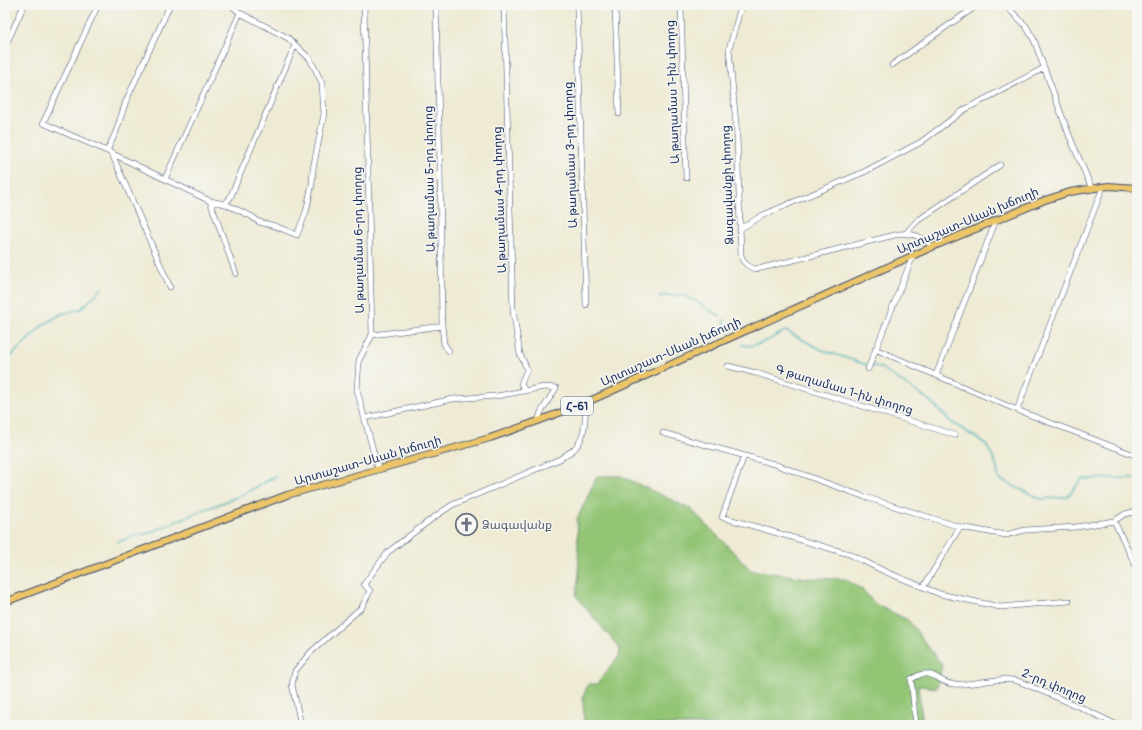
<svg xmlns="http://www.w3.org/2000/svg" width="1142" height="730" viewBox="0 0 1142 730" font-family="Pangolin,'Noto Sans Armenian',sans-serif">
  <rect width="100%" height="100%" fill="#f6f6f2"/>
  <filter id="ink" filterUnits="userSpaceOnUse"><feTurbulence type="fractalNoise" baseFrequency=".025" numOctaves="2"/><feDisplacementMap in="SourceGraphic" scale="8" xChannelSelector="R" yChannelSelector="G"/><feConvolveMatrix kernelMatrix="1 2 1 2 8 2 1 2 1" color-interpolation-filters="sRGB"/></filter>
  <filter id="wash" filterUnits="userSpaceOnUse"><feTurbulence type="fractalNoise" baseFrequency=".012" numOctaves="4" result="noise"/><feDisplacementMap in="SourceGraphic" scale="16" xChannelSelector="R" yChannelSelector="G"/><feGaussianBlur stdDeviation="0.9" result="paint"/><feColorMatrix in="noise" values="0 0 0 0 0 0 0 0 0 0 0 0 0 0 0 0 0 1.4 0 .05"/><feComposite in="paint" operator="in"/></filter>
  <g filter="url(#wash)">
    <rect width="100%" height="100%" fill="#eeead3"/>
    <path fill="#93c575" stroke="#577a6a" d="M597,476h24l70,33 60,61 56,8 38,1 19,12 11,13 33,16 34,45 -5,23 -19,-2 5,39h-339l-1,-28 5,-13h9l22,-28 1,-7 -44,-53 3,-22 -2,-55z"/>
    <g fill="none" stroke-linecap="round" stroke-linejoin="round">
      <path stroke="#40b1b8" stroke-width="1.5" d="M659,296l23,-1 11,5 27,16
        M724,320l1,5
        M742,345c14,3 26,-5 38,-11l2,-2 4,-1 36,19 45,15
        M5,362l38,-37 18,-11 20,-5 21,-21
        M870,365l11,3 49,33 21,21 35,22 10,20 3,15 42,20 26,-2 15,-18 55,-1
        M118,542l16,-6 15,-3 42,-18 51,-20 34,-19"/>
    </g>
  </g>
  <g filter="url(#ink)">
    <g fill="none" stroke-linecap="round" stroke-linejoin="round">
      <defs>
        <path id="minor" d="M98,5l-55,118 64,28 103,50 15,3 26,12 8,6 16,4 22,9 9,-23 6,-28 1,-15 11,-55 -2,-31 -12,-24 -22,-21 -48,-25 -9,-8
          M364,5l8,330 -13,25 -2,30 21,79
          M436,5l4,159 2,162 2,18 5,7
          M504,5l9,305 7,44 7,15 -6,15 4,7
          M577,5l9,300
          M615,5l4,109
          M681,5l5,173
          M738,5l2,5 -11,39 8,86 4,120 2,6 4,4 7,4 8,-1 137,-34c13,-1 25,3 33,13
          M1005,5l21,21 8,14 35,95 23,54
          M5,47l19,-42
          M892,65l51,-36 35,-24
          M107,151l9,-19 10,-31 44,-96
          M112,154l58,133
          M165,179l75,-166
          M210,201l26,73
          M225,204l5,-6 65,-153
          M740,229l23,-14 101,-43 57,-30 43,-32 80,-42
          M906,233l11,-12 83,-56
          M372,335l70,-9
          M875,349l142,61 120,46
          M728,366l28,7 199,62
          M868,369l45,-113
          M936,375l60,-155
          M1017,410l86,-223
          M365,418l88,-19 44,-3 47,-9 12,1 -15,24 -3,9
          M663,433l111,31 91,33 95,30 46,8 19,-5 51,-3 38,-6 11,-7 12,-3
          M744,456l-22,61 127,37 37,18 54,22 60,13 69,-6
          M1114,521l23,47
          M924,586l36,-59
          M301,725l-9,-40 3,-14 16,-19 51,-45 8,-16 -6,-7 24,-32 45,-34 19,-13 108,-46c4,-3 9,-6 13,-9 13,-11 13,-32 12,-47
          M916,725l-5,-46c4,-1 8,-5 12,-5 10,-2 19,9 29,10 22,2 44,-8 66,-3l64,27 35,17"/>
        <path id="major" d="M5,602l282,-107 203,-57 48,-17 47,-18 347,-156 113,-47 25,-8 38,-6 29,2"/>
      </defs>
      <use href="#minor" stroke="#3b4b70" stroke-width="6"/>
      <use href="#major" stroke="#3b4b70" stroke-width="8"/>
      <use href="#minor" stroke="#fff" stroke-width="5"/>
      <use href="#major" stroke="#ecc569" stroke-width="6"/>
    </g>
  </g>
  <defs>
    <symbol id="church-ring" viewBox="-11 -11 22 22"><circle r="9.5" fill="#f6f6f2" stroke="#6b7280" stroke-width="1.5"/><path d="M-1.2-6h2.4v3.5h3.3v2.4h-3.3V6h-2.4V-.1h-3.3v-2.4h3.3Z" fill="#6b7280"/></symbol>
  </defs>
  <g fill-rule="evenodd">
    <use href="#church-ring" x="454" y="512" width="25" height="25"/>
  </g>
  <g text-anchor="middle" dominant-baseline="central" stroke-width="3" stroke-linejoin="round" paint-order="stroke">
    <rect fill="#f6f6f2" stroke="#5d6b8a" stroke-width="1" x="561" y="397" width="32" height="18" rx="3"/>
    <g font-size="11" font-weight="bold" fill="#1b2f5e">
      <text x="577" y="406">Հ-61</text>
    </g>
    <g font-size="12" fill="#1b2f5e" stroke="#f6f6f2">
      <text transform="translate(673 92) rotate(-92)">Ա թաղամաս 1-ին փողոց</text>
      <text transform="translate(571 155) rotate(-92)">Ա թաղամաս 3-րդ փողոց</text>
      <text transform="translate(430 179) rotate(-91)">Ա թաղամաս 5-րդ փողոց</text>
      <text transform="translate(728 185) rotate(-92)">Ձագավանքի փողոց</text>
      <text transform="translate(500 200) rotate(-92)">Ա թաղամաս 4-րդ փողոց</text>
      <text transform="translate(968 221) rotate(-23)">Արտաշատ-Սևան խճուղի</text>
      <text transform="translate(359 240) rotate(-91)">Ա թաղամաս 6-րդ փողոց</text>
      <text transform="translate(671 352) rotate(-24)">Արտաշատ-Սևան խճուղի</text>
      <text transform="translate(844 390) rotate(17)">Գ թաղամաս 1-ին փողոց</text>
      <text transform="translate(368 461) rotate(-16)">Արտաշատ-Սևան խճուղի</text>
      <text transform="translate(1054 686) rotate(23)">2-րդ փողոց</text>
    </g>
    <g font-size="12" fill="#5b616d" stroke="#f6f6f2" text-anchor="start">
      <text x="482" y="525">Ձագավանք</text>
    </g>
  </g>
  <rect width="1142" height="730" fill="none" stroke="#f6f6f2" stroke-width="20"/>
</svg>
